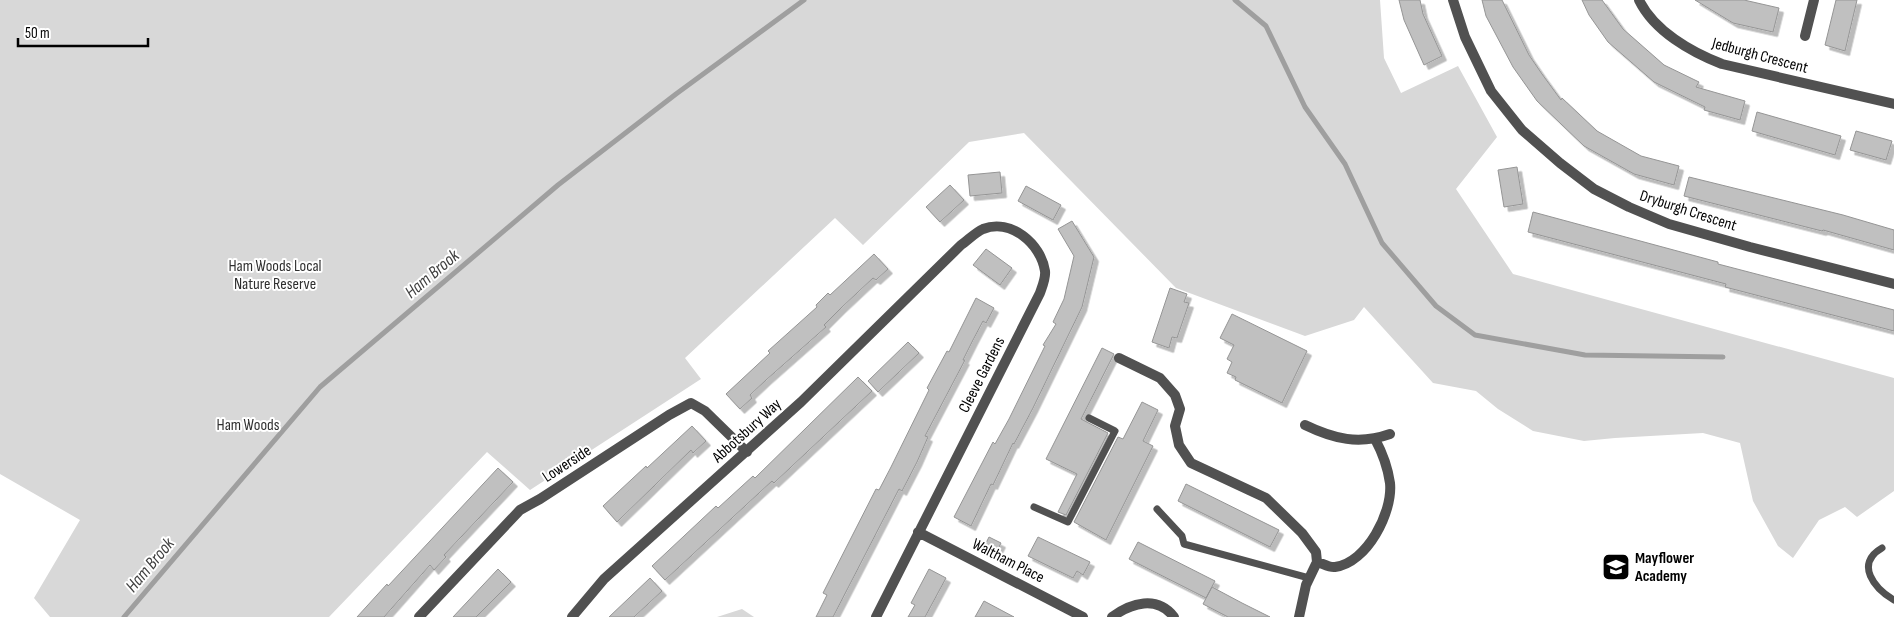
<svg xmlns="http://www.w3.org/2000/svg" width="1894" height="617" viewBox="0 0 1894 617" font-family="'Sofia Sans Condensed',sans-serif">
  <defs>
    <filter id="shadow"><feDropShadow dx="4.5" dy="4.5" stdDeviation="0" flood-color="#0004"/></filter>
  </defs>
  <rect width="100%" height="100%" fill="#fff"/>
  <path fill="#d8d8d8" d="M0,0h1380l4,58 17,35 57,-27 39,71 -41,52 57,85 381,104v113l-37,26 -12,-10 -26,13 -26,38 -15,-12 -25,-45 -13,-58 -37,-10 -88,5 -31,3 -51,-10 -35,-22 -22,-18 -43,-8 -69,-76 -10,13 -49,16 -129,-48 -152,-155 -55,9 -106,103 -28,-27 -150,140 16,21 -171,111 -43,-38 -158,165h-279l-16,-19 46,-78 -80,-46z
    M742,609l12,8h-37z"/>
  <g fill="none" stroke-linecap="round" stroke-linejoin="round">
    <path stroke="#9f9f9f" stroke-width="5" d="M1235,0l31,26 39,81 40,57 37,79 54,63 39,29 110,20 138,2
      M124,617l196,-230 238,-202 118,-91 128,-94"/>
  </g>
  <path fill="#c0c0c0" stroke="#959595" filter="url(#shadow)" d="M1399,0h21l3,14 19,42 -18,9 -20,-45z
    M1482,0h20l27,55 13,19 19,26 1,-2 35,33 44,25 38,10 -5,19 -40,-11 -50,-28 -47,-45 -24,-34 -27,-51z
    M1582,0h20l21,29 41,36 35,17 -3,5 49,14 -5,19 -36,-10 1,-3 -51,-25 -46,-40 -19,-27z
    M1695,0h49l35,8 -6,24 -40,-9z
    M1836,0h21l-12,51 -20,-6z
    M1757,112l84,24 -6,19 -83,-24z
    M1856,131l36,10 -6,19 -36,-10z
    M1517,167l6,37 -19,3 -6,-37z
    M1000,172l2,21 -32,3 -2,-21z
    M1689,177l154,38 51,15v20l-71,-20 -1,1 -138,-35z
    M950,185l14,15 -24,22 -14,-15z
    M1026,186l35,19 -8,15 -35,-19z
    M1533,212l185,50v2l176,46v21l-169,-44 1,-3 -198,-52z
    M1072,221l22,36 -12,50 -49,101 -19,36 -1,-1 -20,42 -2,-1 -20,42 -17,-9 39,-75 2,2 14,-25 36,-73 -2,-1 13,-21 -3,-2 11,-23 10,-43 -16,-27z
    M986,249l26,19 -12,17 -27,-20z
    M874,254l14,15 -12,11 -3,-2 -32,30 -17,17 2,2 -60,53 -16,15 2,3 -12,11 -14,-15 44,-41 -2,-2 49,-44 -1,-2 12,-12 2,2z
    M1170,288l17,6 -3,8 5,1 -12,35 -5,-1 -3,11 -17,-6z
    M976,298l18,10 -8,15 -3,-2 -10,19 -10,20h2l-40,76 3,1 -11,25 -15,29 -3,-2 -66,128h-17l11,-22 -4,-2 53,-104 3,1 12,-23 38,-77 -2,-2 20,-37 2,1z
    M1232,314l75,37 -25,52 -47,-23 1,-3 -9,-4 5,-11 -5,-3 7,-14 -14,-7z
    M908,342l11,11 -41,39 -10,-11z
    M1102,348l12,6 -33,65 27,14 -42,82 -8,-3 19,-38 -31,-15z
    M858,377l14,14 -98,92 -2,-2 -107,99 -13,-14 64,-60 2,2 35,-32 2,2z
    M1142,402l16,8 -15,31 10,5 -47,94 -32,-18 44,-85 5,2z
    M692,426l14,15 -13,12 -2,-3 -74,72 -14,-16 43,-40 1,2z
    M498,468l15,14 -69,73 2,2 -12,13 -4,-5 -46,52h-27l30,-33 1,2z
    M1186,484l93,46 -9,17 -92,-46z
    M989,537l12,6 -7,14 -12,-6z
    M1038,537l52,25 -7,13 -6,-4 -4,7 -45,-22z
    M1138,542l77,39 -9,17 -77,-39z
    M498,569l13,13 -35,35h-23z
    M929,569l17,9 -21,39h-17l7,-12 -4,-2z
    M650,578l12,13 -28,26h-25z
    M1212,587l30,16 28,14h-42l-25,-13z
    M984,601l30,16h-39z"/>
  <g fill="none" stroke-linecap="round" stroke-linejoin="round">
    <path stroke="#515151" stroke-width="7" d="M1034,507l34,15 47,-91 -26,-13
      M1157,509l25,27 2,8 125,34
      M1882,548c-28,16 -7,41 12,52"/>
    <path stroke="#515151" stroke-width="10" d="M1453,0l12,37 26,54 31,39 38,33 34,26 35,18 40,17 81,23 144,37
      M1639,0c15,31 52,52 83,64l172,40
      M1805,36l9,-36
      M1119,358l41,20 15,17 5,14 -5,17 4,19 12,18 75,35 36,35 14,19 1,10 -11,23 -7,32
      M1305,425c29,14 54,20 85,9
      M918,532l165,85
      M1317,562c5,1 12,6 18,5 32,-4 58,-55 55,-84 -2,-14 -8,-31 -15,-44
      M419,617l101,-107 20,-11 129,-84 22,-12 14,8 42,41
      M572,617l32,-38 197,-177 160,-157c7,-5 15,-13 22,-16 28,-11 58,15 62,42 1,7 -3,16 -5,22l-164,324
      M1112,617c19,-14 45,-22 62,0"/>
  </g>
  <defs>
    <symbol id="school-square" viewBox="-11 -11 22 22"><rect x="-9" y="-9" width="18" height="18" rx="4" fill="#000" stroke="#fff"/><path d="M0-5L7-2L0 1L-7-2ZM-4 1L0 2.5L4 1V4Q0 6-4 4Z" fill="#fff"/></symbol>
  </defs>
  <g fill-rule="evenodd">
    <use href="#school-square" x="1600" y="551" width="32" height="32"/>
  </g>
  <g text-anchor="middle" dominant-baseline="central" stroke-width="4" stroke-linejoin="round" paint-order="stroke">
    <g font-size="16" fill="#000" stroke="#fff">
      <text transform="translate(1760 56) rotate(15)">Jedburgh Crescent</text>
      <text transform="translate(1688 211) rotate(18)">Dryburgh Crescent</text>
      <text transform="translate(982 375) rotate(-63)">Cleeve Gardens</text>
      <text transform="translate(747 431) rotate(-42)">Abbotsbury Way</text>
      <text transform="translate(567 464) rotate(-33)">Lowerside</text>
      <text transform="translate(1008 561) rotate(27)">Waltham Place</text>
    </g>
    <g font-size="16" fill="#2f2f2f" stroke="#fff">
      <text x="275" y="266">Ham Woods Local<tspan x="275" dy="18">Nature Reserve</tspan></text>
      <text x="248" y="425">Ham Woods</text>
    </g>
    <g font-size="16" font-weight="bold" fill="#000" stroke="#fff" text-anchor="start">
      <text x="1635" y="558">Mayflower<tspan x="1635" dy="18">Academy</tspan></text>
    </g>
    <g font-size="18" font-style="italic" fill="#404040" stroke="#fff">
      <text transform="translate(432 274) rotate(-40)">Ham Brook</text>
      <text transform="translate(150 565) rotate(-50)">Ham Brook</text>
    </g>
  </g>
  <path d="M18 38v8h130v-8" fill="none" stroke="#000000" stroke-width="2.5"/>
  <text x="25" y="38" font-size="15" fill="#000000" stroke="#ffffff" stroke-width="4" paint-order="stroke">50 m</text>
</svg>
